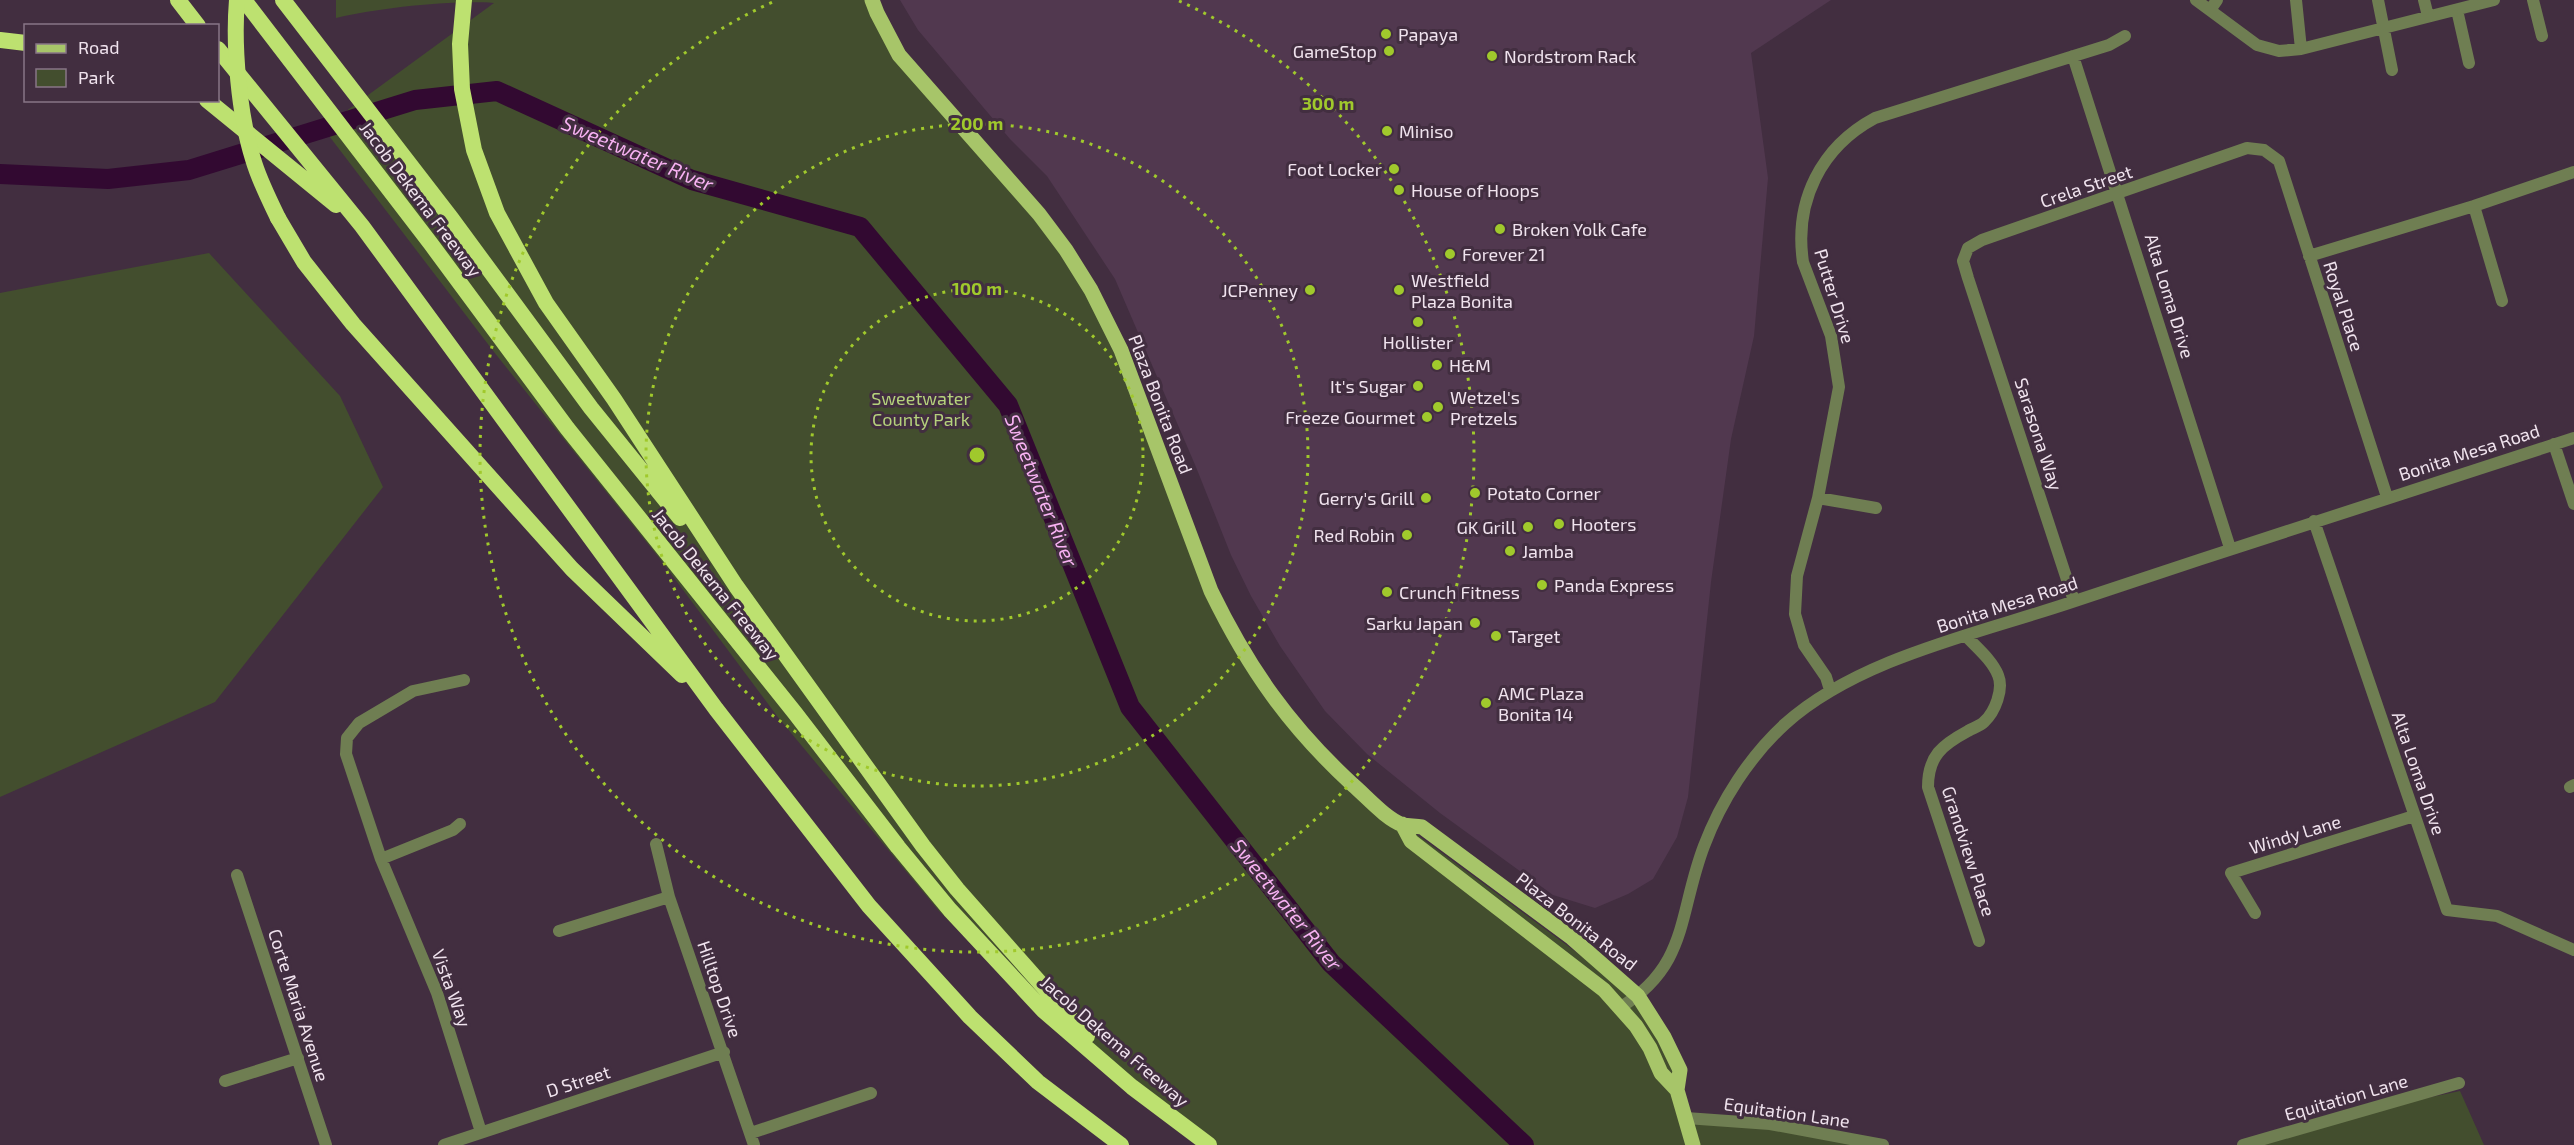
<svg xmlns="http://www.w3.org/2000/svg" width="2574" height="1145" viewBox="0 0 2574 1145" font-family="'Exo 2',sans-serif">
  <rect width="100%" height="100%" fill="#422e40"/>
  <path fill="#51384f" d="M900,0h931l-80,53 17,125 -14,158 -23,103 -20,143 -23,215 -11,40 -24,42 -25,15 -33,14 -42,-13 -113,-82 -73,-59 -42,-43 -45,-65 -29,-50 -20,-41 -35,-88 -81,-188 -68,-103 -37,-37 -92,-109z"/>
  <path fill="#434e2e" d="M336,0h536l11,27 198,246 165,385 120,139 229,169 40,35 30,52 13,31 10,39 83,1 108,21h-670l-166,-131 -104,-103 -162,-195 -117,-157 -166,-207 -171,-224 171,-125c-44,-3 -114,5 -158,15z
    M209,253l131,143 43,91 -168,215 -215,95v-504z
    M2460,1091l24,54h-231l155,-43z"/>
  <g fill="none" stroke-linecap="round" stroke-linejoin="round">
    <path stroke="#320931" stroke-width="20" d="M0,174l108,5 81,-9 226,-70 82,-9 195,89 168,47 148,178 122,302 201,256 193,182"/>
    <path stroke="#6f7e52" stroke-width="12" d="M2196,0l61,45 22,6 22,-2 193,-49
      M2296,0l5,49
      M2378,0l14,70
      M2424,0l4,16
      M2533,0l9,36
      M2210,10l7,-10
      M2457,10l12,53
      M2073,56l157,492
      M2474,206l28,95
      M2309,256l165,-50 100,-34
      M2554,444l20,60
      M1818,498l58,10
      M2314,521l133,389 50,6 77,34
      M2074,601l-106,-323 -5,-17 5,-13 14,-8 265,-92 17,2 15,11 108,336
      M1966,636c11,12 26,24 32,39 6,14 -3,37 -14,47 -4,4 -11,6 -16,9 -26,14 -40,25 -40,56l51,154
      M464,680l-51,11 -54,32 -12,15 -1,16 35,105 56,134 44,139
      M1830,690l-4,-13 -22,-32 -9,-31 2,-38 21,-78 21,-111 -8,-51 -28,-74c-9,-61 18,-115 72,-144l234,-73 16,-9
      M2570,787l4,-2
      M656,844l13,53 85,248
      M381,859l72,-29 7,-6
      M237,875l89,270
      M2255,913l-24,-40 183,-57
      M559,931l110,-34
      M1619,1008c70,-42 59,-94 85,-162 17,-45 45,-89 81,-122 73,-66 195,-91 287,-122 167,-56 335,-110 502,-164
      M225,1081l73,-23
      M1686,1118l84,6 113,21
      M751,1133l120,-40
      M444,1145l280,-93
      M2243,1145l216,-62"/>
    <path stroke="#a7c569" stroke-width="15" d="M872,0l5,13 22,42 140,159 27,36 25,40 30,60 90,241c38,78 78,135 142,194 14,12 33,34 50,40 6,1 13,1 19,2l150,111 66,58 26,41 16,33 -3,20 16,55
      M1402,824l9,17 193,149 32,36 14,22 11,25 16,17"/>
    <path stroke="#bde170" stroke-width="16" d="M178,0l20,26
      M244,0l187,244 136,184 228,285 103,134 52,63 94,101 88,76 77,58
      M283,0l168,218 140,190 89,110
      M464,0l-4,44 2,45 12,61 23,63 49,90 68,96 122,187 187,260 34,43 130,147
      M0,40l26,3
      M218,49l144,177 354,483 153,197 101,111 68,65 83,63
      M207,100l129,105
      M278,218l26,44 49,62 219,245 110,106"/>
    <path stroke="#bde170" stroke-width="16" d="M237,0c-4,46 2,115 16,159 6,21 16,40 25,59"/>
  </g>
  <g fill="none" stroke="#a0c92c" stroke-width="3" stroke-dasharray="3 6">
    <circle cx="977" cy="455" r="166"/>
    <circle cx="977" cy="455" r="331"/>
    <path d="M1179 1A497 497 0 1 1 775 1"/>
  </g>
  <g fill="#a0c92c" stroke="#422e40" stroke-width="2">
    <circle cx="1386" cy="34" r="6"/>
    <circle cx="1389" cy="51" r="6"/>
    <circle cx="1492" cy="56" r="6"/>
    <circle cx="1387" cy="131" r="6"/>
    <circle cx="1394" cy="169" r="6"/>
    <circle cx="1399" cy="190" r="6"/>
    <circle cx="1500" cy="229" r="6"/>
    <circle cx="1450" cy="254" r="6"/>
    <circle cx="1310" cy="290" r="6"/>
    <circle cx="1399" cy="290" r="6"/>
    <circle cx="1418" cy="322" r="6"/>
    <circle cx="1437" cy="365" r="6"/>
    <circle cx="1418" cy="386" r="6"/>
    <circle cx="1438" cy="407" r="6"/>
    <circle cx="1427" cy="417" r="6"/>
    <circle cx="1475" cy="493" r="6"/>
    <circle cx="1426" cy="498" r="6"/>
    <circle cx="1559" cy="524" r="6"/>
    <circle cx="1528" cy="527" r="6"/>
    <circle cx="1407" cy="535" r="6"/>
    <circle cx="1510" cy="551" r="6"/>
    <circle cx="1542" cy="585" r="6"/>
    <circle cx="1387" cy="592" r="6"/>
    <circle cx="1475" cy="623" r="6"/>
    <circle cx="1496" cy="636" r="6"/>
    <circle cx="1486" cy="703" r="6"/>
  </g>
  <g text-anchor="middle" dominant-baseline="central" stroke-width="6" stroke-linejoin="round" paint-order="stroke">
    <g font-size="18" fill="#f0e3ee" stroke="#422e40" text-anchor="start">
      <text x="1398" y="34">Papaya</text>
      <text x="1377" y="51" text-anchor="end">GameStop</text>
      <text x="1504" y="56">Nordstrom Rack</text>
      <text x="1399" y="131">Miniso</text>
      <text x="1382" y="169" text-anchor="end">Foot Locker</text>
      <text x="1411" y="190">House of Hoops</text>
      <text x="1512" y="229">Broken Yolk Cafe</text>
      <text x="1462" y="254">Forever 21</text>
      <text x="1411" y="280">Westfield<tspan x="1411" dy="21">Plaza Bonita</tspan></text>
      <text x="1298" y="290" text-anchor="end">JCPenney</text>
      <text x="1418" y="342" text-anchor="middle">Hollister</text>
      <text x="1449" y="365">H&amp;M</text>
      <text x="1406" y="386" text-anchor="end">It's Sugar</text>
      <text x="1450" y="397">Wetzel's<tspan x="1450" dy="21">Pretzels</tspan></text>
      <text x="1415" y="417" text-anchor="end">Freeze Gourmet</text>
      <text x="1487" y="493">Potato Corner</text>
      <text x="1414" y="498" text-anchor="end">Gerry's Grill</text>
      <text x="1571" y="524">Hooters</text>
      <text x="1516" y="527" text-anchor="end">GK Grill</text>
      <text x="1395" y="535" text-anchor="end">Red Robin</text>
      <text x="1522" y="551">Jamba</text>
      <text x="1554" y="585">Panda Express</text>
      <text x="1399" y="592">Crunch Fitness</text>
      <text x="1463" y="623" text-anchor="end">Sarku Japan</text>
      <text x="1508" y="636">Target</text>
      <text x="1498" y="693">AMC Plaza<tspan x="1498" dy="21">Bonita 14</tspan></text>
    </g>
    <g font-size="18" fill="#f0e3ee" stroke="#422e40">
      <text transform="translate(2086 186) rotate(-19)">Crela Street</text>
      <text transform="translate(421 199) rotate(53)">Jacob Dekema Freeway</text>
      <text transform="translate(1835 296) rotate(73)">Putter Drive</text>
      <text transform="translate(2170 296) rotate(73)">Alta Loma Drive</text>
      <text transform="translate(2344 306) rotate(72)">Royal Place</text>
      <text transform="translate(1161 404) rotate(69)">Plaza Bonita Road</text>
      <text transform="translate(2039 434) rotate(72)">Sarasona Way</text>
      <text transform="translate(2469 452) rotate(-18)">Bonita Mesa Road</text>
      <text transform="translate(716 584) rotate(51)">Jacob Dekema Freeway</text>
      <text transform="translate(2007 604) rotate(-18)">Bonita Mesa Road</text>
      <text transform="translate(2419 773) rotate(71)">Alta Loma Drive</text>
      <text transform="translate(2295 834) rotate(-17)">Windy Lane</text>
      <text transform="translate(1969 851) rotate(72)">Grandview Place</text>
      <text transform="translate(1577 921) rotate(38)">Plaza Bonita Road</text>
      <text transform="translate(452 988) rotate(70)">Vista Way</text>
      <text transform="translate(720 989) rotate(71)">Hilltop Drive</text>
      <text transform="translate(299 1005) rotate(72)">Corte Maria Avenue</text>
      <text transform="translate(1115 1041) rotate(41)">Jacob Dekema Freeway</text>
      <text transform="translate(578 1081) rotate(-18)">D Street</text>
      <text transform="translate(2346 1097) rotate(-16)">Equitation Lane</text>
      <text transform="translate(1787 1112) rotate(8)">Equitation Lane</text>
    </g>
    <g font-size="18" fill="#b5d27c" stroke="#422e40">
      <text x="921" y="398">Sweetwater<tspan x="921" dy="21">County Park</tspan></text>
    </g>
    <g font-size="20" font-style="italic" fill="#f8b2f3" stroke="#422e40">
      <text transform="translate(638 153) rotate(23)">Sweetwater River</text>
      <text transform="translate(1042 490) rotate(68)">Sweetwater River</text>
      <text transform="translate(1287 904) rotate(51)">Sweetwater River</text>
    </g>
  </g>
  <circle cx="977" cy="455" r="9" fill="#a0c92c" stroke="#422e40" stroke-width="3"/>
  <g font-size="18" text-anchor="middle" font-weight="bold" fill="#a0c92c" stroke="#422e40" stroke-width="6" stroke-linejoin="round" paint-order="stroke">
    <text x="1328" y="110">300 m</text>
    <text x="977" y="130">200 m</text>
    <text x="977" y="295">100 m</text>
  </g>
  <rect x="24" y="24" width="195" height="78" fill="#422e40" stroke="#887686" stroke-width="1.5"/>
  <rect x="36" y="44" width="30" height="9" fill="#a7c569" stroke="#887686" stroke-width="1.5"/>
  <text x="78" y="54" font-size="18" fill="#f0e3ee">Road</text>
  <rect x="36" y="69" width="30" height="18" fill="#434e2e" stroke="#887686" stroke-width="1.5"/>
  <text x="78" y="84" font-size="18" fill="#f0e3ee">Park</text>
</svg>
